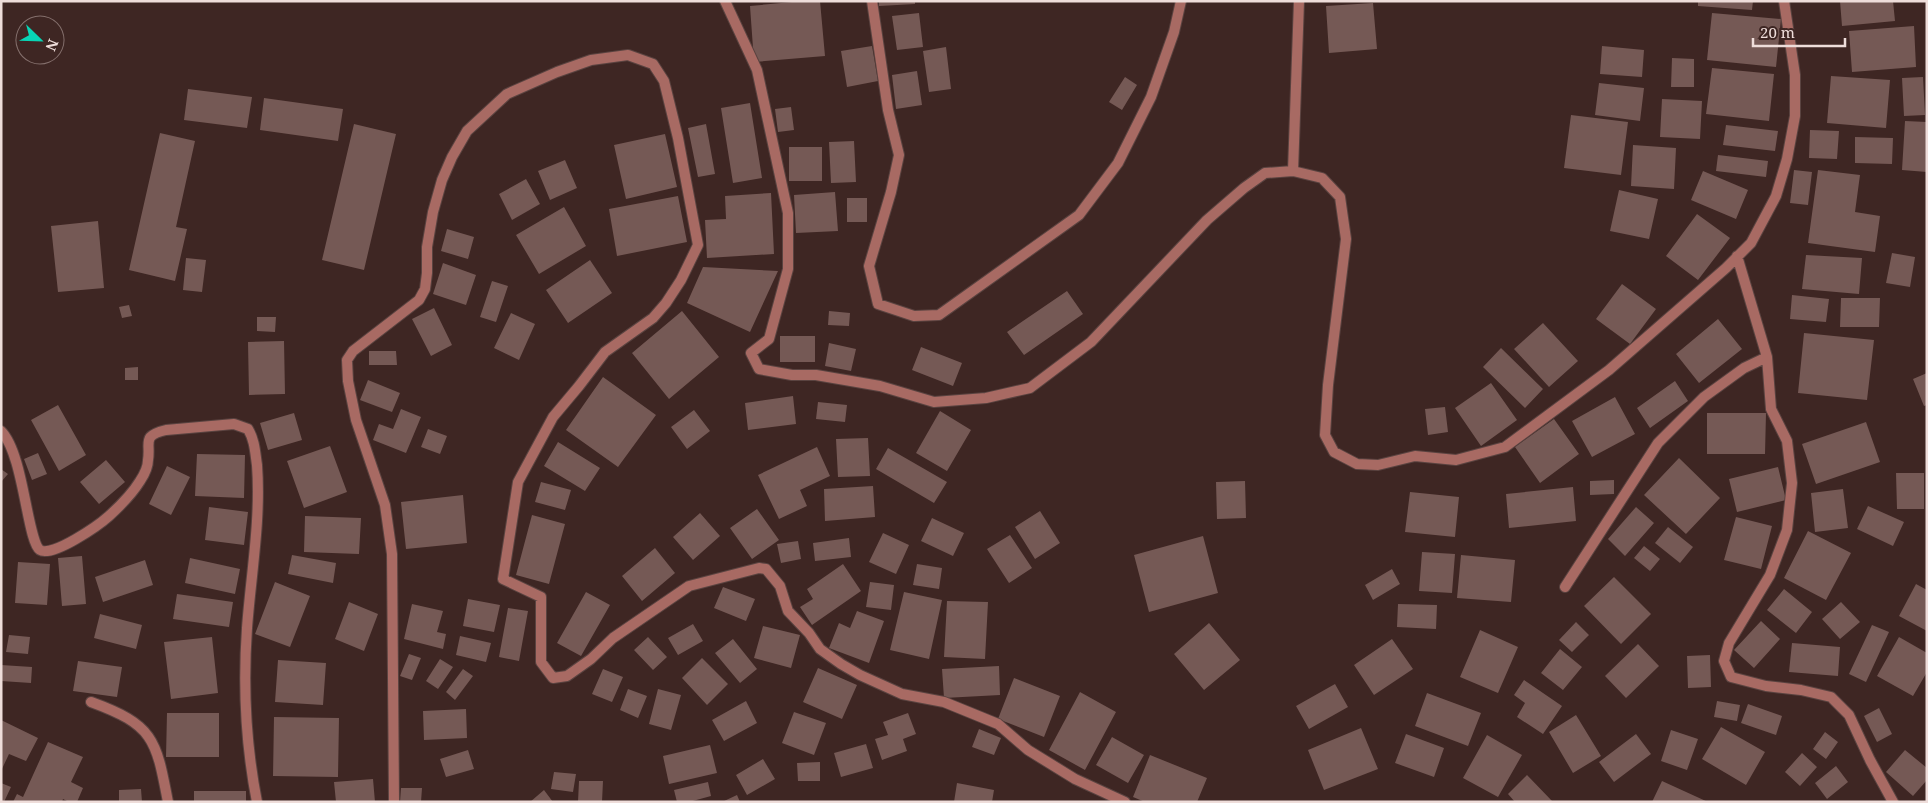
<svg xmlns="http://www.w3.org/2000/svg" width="1928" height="803" viewBox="0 0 1928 803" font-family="'Noto Serif',serif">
  <rect width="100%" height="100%" fill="#3e2623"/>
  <path fill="#755955" d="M803,1h17l5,55 -71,6 -4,-56z
    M879,1h36v3l-36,2z
    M1698,1h55l-1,9 -54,-4z
    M1840,1h53l2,20 -53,5z
    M1373,3l4,46 -48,4 -3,-47z
    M919,13l4,34 -26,3 -5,-34z
    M1712,13l69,6 -5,48 -69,-7z
    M1914,26l2,41 -64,5 -3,-41z
    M872,46l6,35 -31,6 -6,-36z
    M1602,46l42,4 -2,27 -42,-3z
    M946,47l5,42 -22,3 -6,-41z
    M1672,58l22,1v28h-23z
    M1712,68l62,6 -5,47 -63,-7z
    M917,71l5,34 -26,4 -4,-34z
    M1831,76l59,4 -4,48 -59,-5z
    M1125,77l12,8 -15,25 -13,-8z
    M1923,77l2,38 -21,1 -2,-38z
    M1599,83l45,5 -4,33 -45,-6z
    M188,89l64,8 -5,31 -63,-8z
    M264,98l79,11 -5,32 -78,-11z
    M1662,99l40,2 -2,38 -40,-2z
    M750,103l12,75 -29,5 -12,-75z
    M791,107l3,23 -16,2 -3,-23z
    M1571,115l57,7 -7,53 -57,-7z
    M1905,121l22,1v50l-25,-2z
    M354,124l42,10 -32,136 -42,-10z
    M706,124l9,50 -17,3 -10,-49z
    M1726,125l52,6 -3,20 -52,-6z
    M1810,130l29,1 -2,28 -28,-1z
    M160,133l35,8 -19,86 11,2 -12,52 -46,-11z
    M665,134l12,53 -51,12 -12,-54z
    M1855,137l38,1 -1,26 -37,-1z
    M854,141l2,41 -25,1 -2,-41z
    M1633,145l43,3 -2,41 -43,-3z
    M789,147h33v34h-33z
    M1718,155l50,6 -2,16 -50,-6z
    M565,160l12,28 -27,12 -12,-29z
    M1794,170l18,2 -4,33 -18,-2z
    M1818,170l42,5 -5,37 25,4 -5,36 -67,-9z
    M1703,171l45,19 -12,29 -45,-19z
    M526,179l14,25 -28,16 -13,-26z
    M1619,190l39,9 -9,40 -39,-8z
    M835,192l3,39 -42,2 -2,-38z
    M771,193l3,61 -67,4 -2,-38 21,-1 -1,-23z
    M678,196l9,46 -70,14 -8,-47z
    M847,198h20v24h-20z
    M564,207l22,39 -47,28 -23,-39z
    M1697,214l33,24 -32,42 -32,-24z
    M98,221l6,67 -46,4 -7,-66z
    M447,229l27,8 -6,22 -27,-8z
    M1892,253l23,4 -5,30 -24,-4z
    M1806,255l56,3 -3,36 -57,-5z
    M186,258l20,2 -4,32 -19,-2z
    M590,260l22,33 -44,30 -22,-33z
    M443,263l33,12 -10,30 -33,-11z
    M703,267l75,4 -28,61 -63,-29z
    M492,281l16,5 -12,36 -16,-5z
    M1622,284l34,25 -26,35 -34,-25z
    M1067,291l16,23 -59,41 -17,-23z
    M1792,295l37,4 -3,23 -36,-3z
    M1841,298h39l-1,29h-39z
    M129,305l3,11 -10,2 -3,-11z
    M434,308l18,37 -21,11 -19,-37z
    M682,311l37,46 -50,42 -37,-46z
    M829,311l21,2 -1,13 -21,-1z
    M511,313l24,11 -16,36 -25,-12z
    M257,317h19l-1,15 -18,-1z
    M1718,319l24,30 -43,34 -23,-29z
    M1543,323l35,38 -29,26 -35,-38z
    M1804,333l70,7 -7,60 -69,-7z
    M780,336h35v26h-35z
    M284,341l1,53 -36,1 -1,-53z
    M829,343l27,6 -5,22 -26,-5z
    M921,347l41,16 -9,23 -41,-16z
    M1501,348l42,41 -18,19 -42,-41z
    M369,351h27l1,14h-28z
    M138,367v13h-13v-12z
    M1927,373v32l-3,1 -11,-27z
    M603,377l53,38 -38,52 -52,-37z
    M368,380l32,13 -8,19 -32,-12z
    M1675,381l13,20 -38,27 -13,-20z
    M1491,383l26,37 -36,26 -26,-38z
    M793,396l3,28 -48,6 -3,-27z
    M1615,397l20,37 -43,23 -20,-36z
    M818,402l29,3 -2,17 -29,-3z
    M58,405l28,50 -27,16 -28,-51z
    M1445,407l3,25 -20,3 -3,-26z
    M401,409l20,8 -15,36 -33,-13 6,-16 14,5z
    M694,410l16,21 -23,18 -16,-22z
    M940,411l31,19 -24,41 -31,-18z
    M294,413l8,27 -34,10 -8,-27z
    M1707,413h59l-1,41h-58z
    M1554,419l25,35 -39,29 -25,-36z
    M1866,422l14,40 -64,22 -14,-40z
    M428,429l19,7 -7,18 -19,-7z
    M868,438l2,38 -32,1 -2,-38z
    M558,442l42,26 -15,23 -41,-25z
    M330,446l17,46 -43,16 -17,-47z
    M817,447l13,29 -30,14 7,16 -28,13 -21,-44z
    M888,448l59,34 -13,21 -58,-34z
    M38,453l9,21 -15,6 -8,-21z
    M197,454l48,1 -1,43 -49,-2z
    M1679,458l41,40 -34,36 -42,-39z
    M106,460l19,22 -26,22 -19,-22z
    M167,466l23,11 -19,38 -22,-11z
    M1778,467l8,33 -49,12 -8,-33z
    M1,469l7,5 -7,8z
    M1896,473h28v36h-27z
    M1614,480v14l-24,1v-14z
    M1245,481l1,37 -29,1 -1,-37z
    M541,482l30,8 -6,20 -30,-8z
    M873,486l2,31 -50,4 -1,-32z
    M1573,487l3,34 -67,7 -3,-34z
    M1843,489l5,39 -33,4 -4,-39z
    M1410,492l49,5 -4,40 -50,-5z
    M463,495l4,48 -61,6 -5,-47z
    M1868,506l36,16 -11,24 -36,-17z
    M209,507l39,5 -4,33 -39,-5z
    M1636,507l18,16 -29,33 -17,-17z
    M757,509l22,31 -27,19 -22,-31z
    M1040,511l20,32 -25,16 -20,-32z
    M700,513l20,23 -27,24 -20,-23z
    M532,515l33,9 -16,60 -33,-9z
    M305,516l56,2 -2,36 -55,-2z
    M1736,517l36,9 -11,43 -37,-9z
    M932,518l32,15 -11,23 -32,-15z
    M1668,527l25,20 -13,16 -25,-20z
    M1808,531l43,22 -25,47 -42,-22z
    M883,533l26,12 -13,29 -27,-12z
    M1010,535l22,33 -23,15 -22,-34z
    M1203,536l15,57 -69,19 -15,-57z
    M849,538l2,19 -36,4 -2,-18z
    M798,541l3,18 -20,4 -4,-19z
    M1644,546l16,13 -10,12 -16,-13z
    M655,548l20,25 -33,28 -20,-25z
    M1422,552l33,2 -3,39 -33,-2z
    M292,555l44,8 -3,20 -45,-9z
    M1461,555l54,5 -4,42 -54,-4z
    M82,556l4,48 -24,2 -4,-48z
    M190,558l50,11 -5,25 -50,-11z
    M145,560l8,25 -50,17 -8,-25z
    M18,562l32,2 -3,41 -32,-2z
    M843,564l18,27 -49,34 -12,-18 13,-8 -6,-10z
    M917,564l25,4 -3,21 -26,-4z
    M1392,569l8,15 -27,16 -8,-15z
    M1614,577l37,37 -30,30 -37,-38z
    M275,582l35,14 -20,51 -35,-13z
    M870,582l24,3 -3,25 -25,-3z
    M1916,584l11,6v41l-28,-15z
    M723,587l32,12 -9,22 -32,-13z
    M1784,589l28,23 -16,21 -29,-23z
    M586,592l24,13 -29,51 -24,-13z
    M904,592l38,8 -13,59 -39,-9z
    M177,594l56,8 -4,25 -56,-8z
    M468,599l32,6 -6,27 -31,-6z
    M947,601l41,1 -3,57 -41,-2z
    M349,602l29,12 -14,37 -29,-12z
    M1841,602l19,20 -20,17 -18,-20z
    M412,604l31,7 -6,21 9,2 -3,15 -39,-10z
    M1398,604l39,1 -1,24 -39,-2z
    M508,608l20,3 -9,50 -20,-4z
    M857,611l27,10 -15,42 -40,-15 10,-25 11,5z
    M100,614l42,11 -6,24 -42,-11z
    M1761,621l19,18 -26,29 -20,-18z
    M1576,622l13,13 -17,17 -13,-12z
    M1209,623l31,37 -36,30 -30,-36z
    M693,624l10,17 -25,14 -10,-17z
    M1872,625l17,7 -23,50 -17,-8z
    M763,626l37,9 -9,33 -37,-10z
    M1480,630l38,17 -20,46 -38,-16z
    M9,635l21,2 -2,17 -22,-2z
    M460,636l31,7 -5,19 -30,-7z
    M212,637l6,56 -47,6 -7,-57z
    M648,637l19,20 -14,13 -19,-20z
    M1899,637l28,16v19l-14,24 -36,-20z
    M733,639l24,30 -17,14 -25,-30z
    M1392,639l21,30 -39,26 -20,-30z
    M1792,643l48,4 -2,29 -49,-4z
    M1638,644l21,22 -33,32 -21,-22z
    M1560,649l22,18 -19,23 -22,-17z
    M409,654l12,4 -9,22 -12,-4z
    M1710,655l1,32 -23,1 -1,-32z
    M702,658l26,26 -21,21 -25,-27z
    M440,659l13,8 -15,22 -12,-8z
    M278,660l48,3 -3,42 -48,-3z
    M78,661l44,6 -5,30 -44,-6z
    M1,665l31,2 -1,16 -30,-2z
    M999,666l1,29 -56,3 -2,-29z
    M818,668l39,17 -15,34 -39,-17z
    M463,669l10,7 -18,24 -9,-8z
    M603,669l20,8 -11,25 -20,-8z
    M1014,678l46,18 -16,41 -46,-18z
    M1524,680l38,26 -19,28 -26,-17 8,-14 -11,-8z
    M1335,684l13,23 -39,22 -13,-23z
    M628,689l19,7 -9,22 -18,-8z
    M658,689l23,6 -10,35 -22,-6z
    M1080,692l36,20 -31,58 -36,-20z
    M1427,693l54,20 -13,33 -53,-20z
    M746,701l11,22 -33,18 -12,-21z
    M1717,701l23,4 -3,16 -23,-4z
    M1748,704l34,12 -6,19 -35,-12z
    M1879,708l13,26 -15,8 -13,-26z
    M466,709l1,29 -43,2 -1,-29z
    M794,712l32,11 -12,32 -32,-12z
    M167,713h52v44h-53z
    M908,713l8,21 -13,5 4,12 -25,9 -7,-21 13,-4 -5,-13z
    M1576,715l25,41 -28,17 -24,-41z
    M274,717l65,1 -1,59 -65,-1z
    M1,720l37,18 -12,23 -17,-7 -8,17z
    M1721,727l44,25 -19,33 -44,-26z
    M1361,728l17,41 -54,21 -16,-40z
    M979,729l22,9 -7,17 -22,-8z
    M1671,730l27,9 -11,31 -26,-9z
    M1825,732l13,10 -12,17 -13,-10z
    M1406,734l38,14 -10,29 -39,-14z
    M1636,734l15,20 -37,28 -15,-20z
    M1487,735l35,20 -24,42 -35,-19z
    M1112,737l32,18 -16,28 -32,-18z
    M48,742l35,15 -12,25 12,6 -6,14h-8l-6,-3 -1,3h-49l4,-8 6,3z
    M866,744l7,24 -32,9 -7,-24z
    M710,745l7,28 -48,11 -6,-28z
    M468,750l6,19 -28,8 -6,-18z
    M1905,750l22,18v12l-14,16 -27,-24z
    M1802,753l15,14 -17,19 -15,-14z
    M1150,755l57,23 -10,24h-52l-12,-5z
    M763,759l12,20 -28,16 -11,-20z
    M820,762v19h-22l-1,-18z
    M1836,766l12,16 -21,17 -12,-16z
    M554,772l22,2 -3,18 -22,-3z
    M1527,775l26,27h-38l-7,-8z
    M373,779l2,23h-39l-2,-20z
    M579,781h24l-1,21h-24z
    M1662,781l46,21h-56z
    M708,782l3,14 -22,6h-12l-3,-12z
    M1,783l10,4 -7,15h-3z
    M957,783l37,7 -2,12h-38z
    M401,788h21l-1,14h-21z
    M141,789l1,13h-23v-12z
    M544,790l9,12h-23z
    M194,791h52v11h-52z
    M737,795l3,7h-18z"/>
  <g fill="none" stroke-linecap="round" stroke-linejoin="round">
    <defs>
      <path id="minor" d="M725,1l32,69 31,143v56l-19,70 -18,14 8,16 33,6h24l64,11 54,16 52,-4 44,-10 61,-46 116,-122 37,-32 21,-15 28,-2 29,7 18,19 6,42 -18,146 -3,50 9,17 23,12 21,1 37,-9 41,4 49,-13 104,-77 117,-102 25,-25 25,-47 11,-37 8,-43v-41l-11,-74
        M872,1l16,109 11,45 -8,37 -22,74 9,38 36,12 25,-1 140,-100 39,-52 33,-66 23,-65 7,-31
        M1293,171l6,-170
        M1737,256l30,101 4,52 16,32 5,42 -5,47 -17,45 -41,68 -5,18 7,16 35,9 35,4 30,7 18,18 21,45 23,42
        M1,431c23,23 26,110 39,119 12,8 59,-25 69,-34 11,-10 23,-22 31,-35 4,-6 8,-13 8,-21 3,-18 -7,-24 18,-30l68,-6 14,5c7,12 7,23 9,36 4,55 -6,109 -10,163 -4,57 -1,118 10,174
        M1565,587l93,-144 46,-46 40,-29 23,-11
        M91,702c63,23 65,37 77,100
        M394,802l-2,-248 -7,-49 -29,-85 -8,-39 -1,-21 6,-9 66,-51 6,-11 2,-16v-26l6,-35 9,-32 10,-23 15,-26 40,-37 50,-22 34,-12 37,-5 25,9 11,17 14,57 20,107 -17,35 -15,23 -13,15 -48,34 -26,34 -26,31 -35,65 -15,97 38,18v65l12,16 14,-2 24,-17 22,-21 76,-52 70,-18 7,1 14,17 8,25 21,22 11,16 21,15 19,11 42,19 42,8 54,22 30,26 47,29 50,23"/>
    </defs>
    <use href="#minor" stroke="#5a4340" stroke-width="12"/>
    <use href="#minor" stroke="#a86a63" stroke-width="10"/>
  </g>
  <rect width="1928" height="803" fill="none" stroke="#eeddda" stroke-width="5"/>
  <g transform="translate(40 40) rotate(113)"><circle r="24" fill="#3e2623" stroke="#846f6c"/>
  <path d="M0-4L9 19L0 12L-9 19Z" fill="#08d5b5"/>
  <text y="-8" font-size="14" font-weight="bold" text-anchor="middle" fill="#eeddda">N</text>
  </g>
  <path d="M1753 38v8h92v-8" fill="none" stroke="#eeddda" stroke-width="2.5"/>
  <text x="1760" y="38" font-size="15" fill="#eeddda" stroke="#3e2623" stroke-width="4" paint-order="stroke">20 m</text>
</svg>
